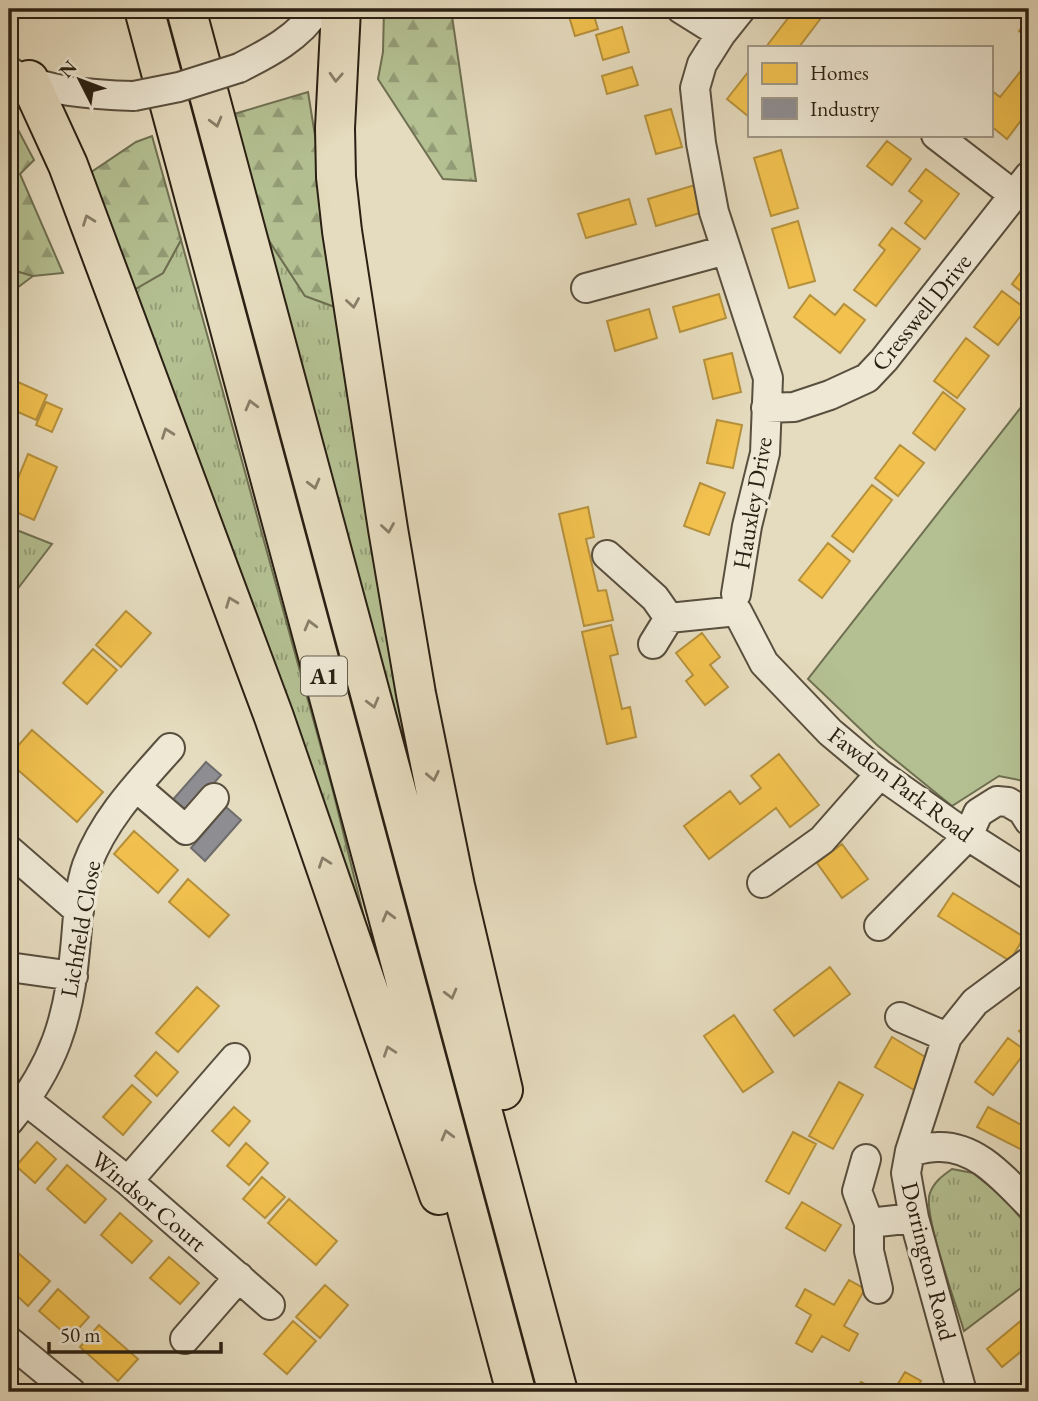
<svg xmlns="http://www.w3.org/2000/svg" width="1038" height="1401" viewBox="0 0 1038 1401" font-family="'EB Garamond',serif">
  <defs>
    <pattern id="grass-tufts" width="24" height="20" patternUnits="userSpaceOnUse" patternTransform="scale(1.75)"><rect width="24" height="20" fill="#b4c092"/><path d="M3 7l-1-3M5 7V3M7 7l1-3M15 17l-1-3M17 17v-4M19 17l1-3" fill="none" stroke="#939c76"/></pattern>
    <pattern id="forest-firs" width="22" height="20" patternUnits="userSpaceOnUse" patternTransform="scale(1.75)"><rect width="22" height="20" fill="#b4c092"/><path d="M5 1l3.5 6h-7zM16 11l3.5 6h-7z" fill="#939c76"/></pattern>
  </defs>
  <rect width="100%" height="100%" fill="#e5dbbe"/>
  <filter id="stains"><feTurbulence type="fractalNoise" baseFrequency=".00286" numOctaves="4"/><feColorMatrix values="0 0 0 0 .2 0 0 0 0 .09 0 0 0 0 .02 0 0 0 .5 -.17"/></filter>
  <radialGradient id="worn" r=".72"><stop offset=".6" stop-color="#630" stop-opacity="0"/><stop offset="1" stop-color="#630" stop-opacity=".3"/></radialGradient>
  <path fill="url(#grass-tufts)" stroke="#6f7052" stroke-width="2" d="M266,236l39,60 38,14 88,547z
    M181,240l152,551 32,130 -233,-630 31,-18z
    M9,269l24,7 -24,18z
    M14,529l38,15 -43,56v-57z
    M952,1169l21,4 30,24 26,31v54l-65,49c-7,-24 -42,-119 -34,-138 4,-11 12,-17 22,-24z"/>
  <path fill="url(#forest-firs)" stroke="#6f7052" stroke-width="2" d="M384,9h67l25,172 -33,-2 -65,-100 5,-27z
    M308,92l35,218 -38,-14 -39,-60 -32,-122z
    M9,119l4,1 21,40 -14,14 43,99 -30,3 -24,-7z
    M152,136l29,104 -18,33 -31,18 -42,-118 46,-31z"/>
  <path fill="#b4c092" stroke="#6f7052" stroke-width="2" d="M1029,397v385l-30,-6 -47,30 -75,-61 -69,-66z"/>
  <path fill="#f2c14e" stroke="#b6913c" stroke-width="2" d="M571,9h21l6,20 -23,7 -8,-26z
    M795,9h14l12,9 -22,29h-33z
    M994,9h18l-7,8z
    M1029,17v22l-10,-8z
    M622,27l7,25 -26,8 -7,-25z
    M632,67l6,18 -31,9 -5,-18z
    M749,71v46l-22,-18z
    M1020,72l9,7v31l-22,29 -16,-13v-36l9,7z
    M671,109l11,38 -26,7 -11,-38z
    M887,141l24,18 -19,26 -25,-19z
    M781,150l17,58 -27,8 -17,-58z
    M926,169l33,25 -34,45 -20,-16 17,-22 -13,-10z
    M695,185l8,27 -47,14 -8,-27z
    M629,199l7,25 -50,14 -8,-24z
    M798,221l17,60 -26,7 -17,-59z
    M892,228l28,21 -44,57 -22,-16 31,-40 -6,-5z
    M1029,261v37l-17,-14z
    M1002,291l24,18 -28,36 -24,-18z
    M719,294l7,24 -46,14 -7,-25z
    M810,295l25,20 9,-11 21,16 -25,33 -46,-36z
    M649,309l8,29 -42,13 -8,-30z
    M966,338l23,18 -32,42 -23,-17z
    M732,353l9,39 -28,7 -9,-39z
    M9,378l38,17 -11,25 -27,-12z
    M943,392l22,17 -30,41 -22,-17z
    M46,402l16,7 -10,23 -16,-7z
    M717,420l25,5 -9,43 -26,-5z
    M900,445l24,18 -26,33 -23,-18z
    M28,454l29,13 -23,53 -25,-11v-9z
    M700,483l25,10 -16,42 -25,-9z
    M872,485l20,15 -39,52 -21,-16z
    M588,507l6,30 -8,2 12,52 8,-1 7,30 -29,6 -25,-112z
    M828,543l22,18 -28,37 -23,-18z
    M126,611l25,22 -30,34 -25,-22z
    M611,625l7,29 -8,2 12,53 8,-2 6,30 -29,7 -25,-112z
    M702,633l18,24 -10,8 18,22 -23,18 -19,-24 7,-6 -17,-22z
    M93,649l24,21 -30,34 -24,-21z
    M32,730l71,62 -26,30 -68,-60v-6z
    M779,754l40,51 -29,22 -14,-19 -67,51 -25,-33 46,-35 10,13 21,-16 -10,-12z
    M134,831l44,39 -20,23 -44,-39z
    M842,844l26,35 -26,19 -25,-35z
    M188,879l41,36 -20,22 -40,-35z
    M953,893l71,44 -14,24 -72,-45z
    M830,967l20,27 -56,42 -20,-26z
    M197,987l22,19 -41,46 -22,-19z
    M734,1015l39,57 -30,20 -39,-56z
    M1029,1022v19l-10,-10z
    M892,1037l40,24 -18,29 -39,-23z
    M1008,1038l18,13 -33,44 -18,-13z
    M156,1052l22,20 -21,24 -22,-20z
    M839,1082l24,13 -30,54 -24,-13z
    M132,1085l19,17 -28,33 -20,-18z
    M234,1107l16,14 -21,25 -17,-15z
    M988,1107l41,22v17l-3,6 -49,-25z
    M793,1132l23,12 -27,50 -23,-13z
    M37,1142l19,17 -21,24 -19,-17z
    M246,1143l22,20 -19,22 -22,-19z
    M67,1165l39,34 -21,24 -38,-34z
    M262,1177l23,20 -20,21 -22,-19z
    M289,1199l48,42 -21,24 -48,-42z
    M802,1202l39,23 -16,26 -39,-23z
    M120,1213l32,28 -20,22 -31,-28z
    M9,1245l41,36 -22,25 -19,-18z
    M169,1257l30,26 -19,21 -30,-26z
    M849,1280l16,9 -21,37 14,8 -9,17 -27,-15 -10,16 -16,-9 15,-28 -15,-9 9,-17 29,16z
    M325,1285l23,20 -28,33 -24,-21z
    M58,1289l31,28 -19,21 -31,-27z
    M1029,1314v31l-27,22 -15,-18z
    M293,1321l23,20 -29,33 -23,-20z
    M99,1325l39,34 -20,22 -38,-34z
    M905,1372l16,9 -6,11h-22z
    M861,1382l19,10h-25z"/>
  <path fill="#8d8d92" stroke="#6f6c6c" stroke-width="2" d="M206,762l15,13 -36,41 -15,-13z
    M226,807l15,13 -36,41 -14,-13z"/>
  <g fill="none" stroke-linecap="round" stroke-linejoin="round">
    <defs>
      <path id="minor" d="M681,9l40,25
        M239,68c28,-14 61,-31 78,-59
        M9,71c31,21 88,24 125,25
        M936,135l78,60
        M586,288l140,-38
        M766,408l28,-1 36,-12 37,-17 17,-18 145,-184
        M607,555l48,43 14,20 -16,26
        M736,594l11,-68 18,-73 3,-75 -54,-166 -13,-69 -6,-55 7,-24 19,-30 20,-25
        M669,618l68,-7 27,52 66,69 50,42 88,62 61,39
        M136,787l50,43 28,-32
        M9,850l70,61
        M762,883l60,-43 58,-66
        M879,926l89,-90 10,-23 19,-12 11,1 14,8 7,11
        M9,967l64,9
        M900,1017l47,20
        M25,1100l103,81 142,124
        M9,1121c45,-55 60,-102 66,-171 3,-27 3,-59 12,-85 17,-46 51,-81 83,-117
        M910,1151c9,-1 18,-4 27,-4 39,-2 67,32 92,57
        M866,1159l-9,32 12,32
        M128,1181l107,-123
        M878,1289l-9,-38v-28l45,-5
        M185,1339l54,-62
        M9,1341l62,51
        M962,1392l-48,-174 -8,-45 4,-22 37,-114 28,-35 54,-40"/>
      <path id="highway" d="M144,9l372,1383
        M186,9l372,1383
        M341,9l-6,119 1,49 6,54 46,298 28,165 39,192 48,204
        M29,80l39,85 206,552 165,478"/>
    </defs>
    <use href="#minor" stroke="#594f3e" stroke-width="32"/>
    <use href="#highway" stroke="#2a2013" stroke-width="42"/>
    <use href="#minor" stroke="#eee8d5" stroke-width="28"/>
    <use href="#highway" stroke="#e5dbbe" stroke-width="38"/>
    <defs>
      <path id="minor-bridge" d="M134,96l45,-9 60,-19"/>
    </defs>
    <use href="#minor-bridge" stroke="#594f3e" stroke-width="32" stroke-linecap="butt"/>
    <use href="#minor-bridge" stroke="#eee8d5" stroke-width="28"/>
  </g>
  <defs><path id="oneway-chevron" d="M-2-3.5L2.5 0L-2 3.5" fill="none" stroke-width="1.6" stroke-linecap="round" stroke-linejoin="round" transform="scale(1.75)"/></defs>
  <g stroke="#887e68">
    <use href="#oneway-chevron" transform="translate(336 77) rotate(93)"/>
    <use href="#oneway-chevron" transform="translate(216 122) rotate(75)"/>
    <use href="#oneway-chevron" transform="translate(88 220) rotate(-110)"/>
    <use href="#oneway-chevron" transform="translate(353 303) rotate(81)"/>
    <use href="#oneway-chevron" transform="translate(251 405) rotate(-105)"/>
    <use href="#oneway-chevron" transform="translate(167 433) rotate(-110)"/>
    <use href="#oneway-chevron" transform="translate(314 484) rotate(75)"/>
    <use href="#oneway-chevron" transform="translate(388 528) rotate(81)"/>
    <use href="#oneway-chevron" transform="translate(231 602) rotate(-111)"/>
    <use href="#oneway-chevron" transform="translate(310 625) rotate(-105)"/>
    <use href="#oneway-chevron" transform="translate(373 703) rotate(75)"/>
    <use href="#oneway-chevron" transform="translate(433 776) rotate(78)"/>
    <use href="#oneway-chevron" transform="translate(324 862) rotate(-109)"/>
    <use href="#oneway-chevron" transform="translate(388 916) rotate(-105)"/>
    <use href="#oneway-chevron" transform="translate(451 994) rotate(75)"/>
    <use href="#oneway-chevron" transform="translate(389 1051) rotate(-109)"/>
    <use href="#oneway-chevron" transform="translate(447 1135) rotate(-105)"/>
  </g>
  <g text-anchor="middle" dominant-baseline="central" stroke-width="7" stroke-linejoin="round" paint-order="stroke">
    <rect fill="#eee8d5" stroke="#655c4d" stroke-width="2" x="301" y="656.5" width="46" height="39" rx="5"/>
    <g font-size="23" font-weight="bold" fill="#2a2013">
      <text x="324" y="676">A1</text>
    </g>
    <g font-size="24" fill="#2a2013" stroke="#eee8d5">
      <text transform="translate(921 312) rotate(-51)">Cresswell Drive</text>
      <text transform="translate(752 503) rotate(-80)">Hauxley Drive</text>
      <text transform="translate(901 784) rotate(37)">Fawdon Park Road</text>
      <text transform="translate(80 929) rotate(-80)">Lichfield Close</text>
      <text transform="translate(149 1201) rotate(40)">Windsor Court</text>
      <text transform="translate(929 1261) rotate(76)">Dorrington Road</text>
    </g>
  </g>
  <rect width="1038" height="1401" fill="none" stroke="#e5dbbe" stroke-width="35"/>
  <rect x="10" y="10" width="1017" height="1380" fill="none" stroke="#2a2013" stroke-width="3.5"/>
  <rect x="18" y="18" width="1003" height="1366" fill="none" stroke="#2a2013" stroke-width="2"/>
  <rect x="748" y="46" width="245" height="91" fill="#eee8d5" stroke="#a09887" stroke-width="2"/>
  <rect x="762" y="63" width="35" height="21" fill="#f2c14e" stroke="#a09887" stroke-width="2"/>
  <text x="810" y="80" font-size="21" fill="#2a2013">Homes</text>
  <rect x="762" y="98" width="35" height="21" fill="#8d8d92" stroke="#a09887" stroke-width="2"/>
  <text x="810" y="116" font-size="21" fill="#2a2013">Industry</text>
  <g transform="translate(80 80) rotate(312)" stroke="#eee8d5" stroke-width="5" paint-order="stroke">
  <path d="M0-5L12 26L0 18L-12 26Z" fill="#2a2013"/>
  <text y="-10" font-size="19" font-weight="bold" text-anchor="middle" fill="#2a2013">N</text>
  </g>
  <path d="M49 1342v10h172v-10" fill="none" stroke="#2a2013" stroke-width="3.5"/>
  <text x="60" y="1342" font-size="21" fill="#2a2013" stroke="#eee8d5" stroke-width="5" paint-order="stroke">50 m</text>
  <rect width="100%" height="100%" filter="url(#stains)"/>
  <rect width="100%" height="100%" fill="url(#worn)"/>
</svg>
